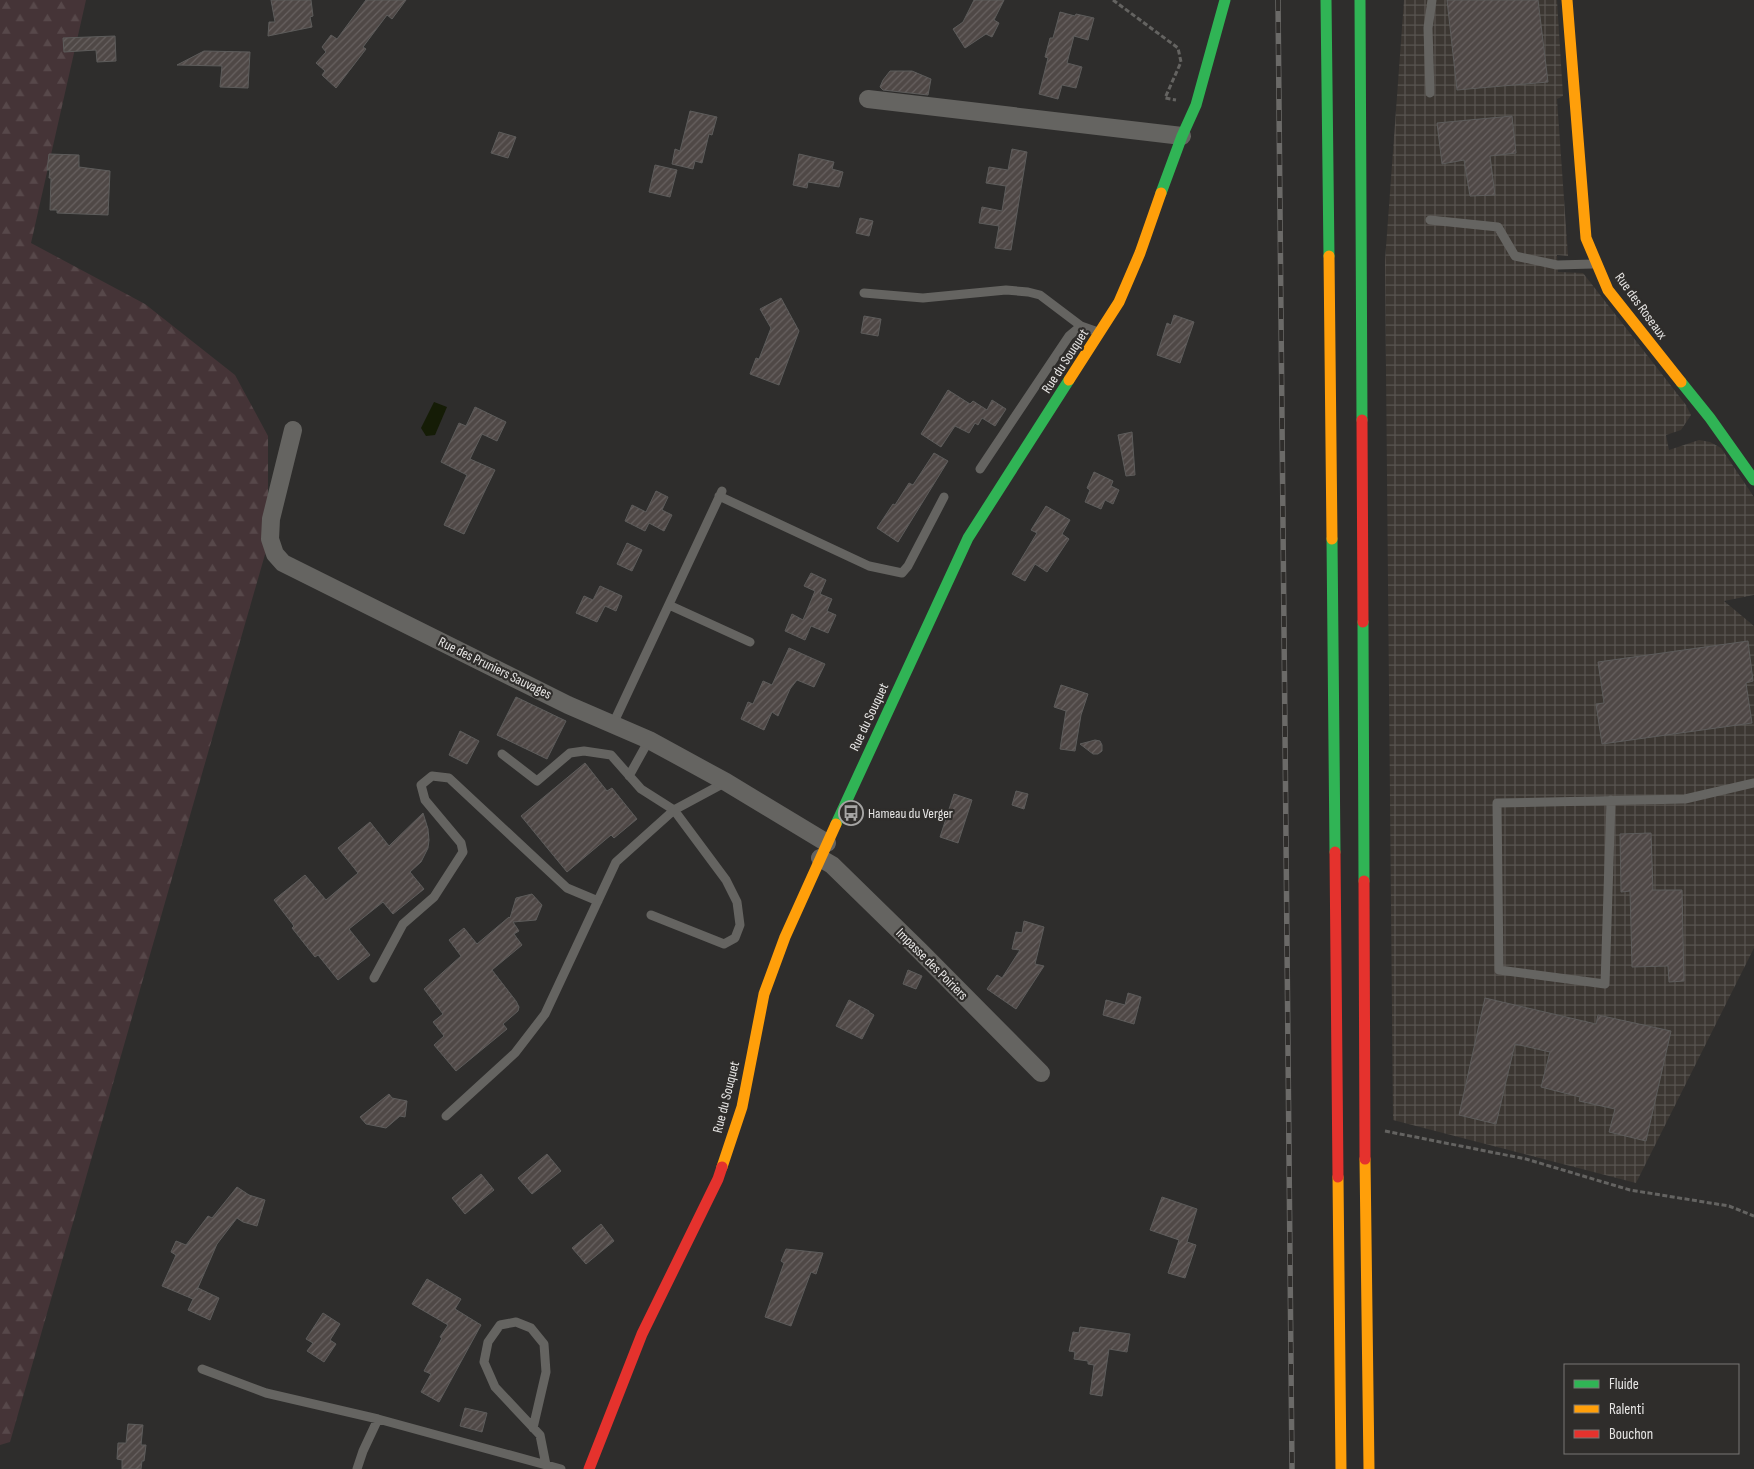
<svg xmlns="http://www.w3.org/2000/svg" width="1754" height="1469" viewBox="0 0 1754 1469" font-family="'Sofia Sans Condensed',sans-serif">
  <defs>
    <pattern id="industrial-grid" width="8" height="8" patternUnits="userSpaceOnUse" patternTransform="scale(1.25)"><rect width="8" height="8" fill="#3c3732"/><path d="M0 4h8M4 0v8" fill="none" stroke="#585450"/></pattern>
    <pattern id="forest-firs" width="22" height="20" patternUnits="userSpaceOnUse" patternTransform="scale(1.25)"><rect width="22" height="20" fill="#453437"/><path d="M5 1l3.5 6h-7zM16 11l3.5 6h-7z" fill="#57484a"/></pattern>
    <pattern id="building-hatch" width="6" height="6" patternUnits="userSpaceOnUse" patternTransform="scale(1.25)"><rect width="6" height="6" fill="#4f4846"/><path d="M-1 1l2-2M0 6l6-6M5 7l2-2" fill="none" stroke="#686261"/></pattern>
  </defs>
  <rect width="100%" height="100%" fill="#2e2d2c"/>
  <path fill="url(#industrial-grid)" d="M1404,0h153l6,96 -6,3 11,157 -11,-1 1,17 25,1 103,132 5,10 -10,15 -15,5 3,15 30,-10 11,2 11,6 33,49v98l-30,6 30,25v322l-118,235 -243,-63 -8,-859z"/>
  <path fill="url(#forest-firs)" d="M0,0h86l-55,243 114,61 90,71 33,61v108l-258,898 -10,3z"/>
  <path fill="#151c06" d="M434,402l13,5 -12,28 -9,1 -5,-8z"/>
  <path fill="url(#building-hatch)" stroke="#5d5c5b" d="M271,0h40l2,16 -3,1 2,10 -44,9 1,-14h6z
    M366,0h40l-14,19 -5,-4 -24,32 3,2 -30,39 -14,-13 3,-4 -9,-8 10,-11 -4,-5 9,-12 6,4z
    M974,0h30l-10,20 5,3 -7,14 -6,-3 -21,14 -12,-19 10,-7z
    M1447,0h91l10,82 -91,8z
    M1060,12l15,4 1,-2 18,4 -6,22 -14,-4 -7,27 15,4 -6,21 -14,-3 -4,14 -19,-5 9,-36 -3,-1 5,-19h3z
    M115,36l1,25 -19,1 -1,-12 -32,2 -1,-14z
    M204,51l46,1 -2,36 -28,-1 2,-21 -45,-1z
    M890,71h22l19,8 -3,16 -45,-5 -3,-3 3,-7z
    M690,111l27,6 -5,18 -3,-1 -7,29 -7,-2 -2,8 -21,-5 3,-15 5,2z
    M1512,116l4,37 -26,3 5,39 -25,1 -6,-36 -22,4 -5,-41z
    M499,132l17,5 -8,21 -17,-5z
    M1012,149l15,3 -16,98 -16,-2 4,-22 -20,-3 3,-16 20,4 4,-25 -20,-3 3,-16 19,3z
    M49,154l30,1v12l31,4 -2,44 -51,-2v-3h-7l1,-32h-2l1,-8h-3z
    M799,154l35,8 -2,7 11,3 -4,15 -31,-5 -1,6 -14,-3z
    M655,165l22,5 -7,27 -21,-5z
    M860,218l13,3 -4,15 -13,-3z
    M781,298l18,33 -20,54 -29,-11 6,-16 3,1 12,-31 -11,-19z
    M1174,315l20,7 -14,41 -23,-8 10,-32 4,2z
    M864,316l17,3 -3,17 -17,-3z
    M948,390l22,14 3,-3 14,9 5,-10 14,9 -11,17 -13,-8 -4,7 -3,-2 -6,10 -14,-7 -14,21 -20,-13z
    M475,407l31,15 -9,19 -15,-7 -12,25 25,11 -31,64 -20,-9 23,-50 -26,-13 18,-39 7,3z
    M1132,432l3,43 -9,1 -8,-41z
    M934,453l14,8 -50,81 -21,-14 16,-24 2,1 14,-22 4,2z
    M1094,472l19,9 -2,5 8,4 -6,14 -8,-4 -4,9 -16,-7 5,-12 -3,-2z
    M656,491l12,6 -6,13 10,5 -8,16 -15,-8 -4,8 -20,-10 7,-16 14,7z
    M1046,506l24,14 -8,14 7,5 -22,33 -12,-8 -10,17 -13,-7 25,-41 -6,-3z
    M627,543l15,7 -10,21 -15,-7z
    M811,573l15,7 -6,14 12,5 -5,12 9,4 -8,18 -17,-7 -6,14 -20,-9 7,-17 11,6 12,-29 -11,-5z
    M600,586l22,10 -6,15 -11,-5 -8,16 -21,-9 8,-17 9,4z
    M1748,641l5,40 -7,2 6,40 -150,21 -6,-40 8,-1 -6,-41z
    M789,648l36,16 -11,23 -17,-7 -7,9 -12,27 -6,-4 -8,18 -23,-11 7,-17 5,2 10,-23 9,4z
    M1061,685l27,9 -7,21 -6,36 -15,-2 6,-38 -12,-4z
    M516,697l50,24 -19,38 -50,-24z
    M460,731l19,10 -12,23 -18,-9z
    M1095,740l5,1 2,4v6l-4,3h-5l-13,-10z
    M585,763l22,28 5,-3 25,31 -23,19 -3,-3 -44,37 -46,-56z
    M1016,791l12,3 -4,15 -12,-4z
    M954,794l18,6 -14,43 -18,-6z
    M423,813l5,16 1,11 -1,8 -7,14 -11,10 14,17 -31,25 -10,-12 -34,27 21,26 -32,25 -20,-25 -3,2 -23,-29 2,-2 -20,-26 31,-25 21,25 32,-27 -20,-25 32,-26 19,24z
    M1651,833l2,57h29l2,91 -15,1 -1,-16 -36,1 -2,-76 -9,1 -1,-58z
    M532,894l10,11 -6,15 -23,2 6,9 -5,3 8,11 -30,25 24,31 3,6 -1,4 -15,13 4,5 -51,42 -22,-26 10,-9 -11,-14 10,-8 -19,-25 37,-33 -12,-16 15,-12 13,16 32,-27 1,1 6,-20z
    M1024,921l20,6 -9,37 9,2 -28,43 -29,-20 10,-14 5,3 18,-28 -8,-1 4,-17 6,1z
    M908,970l14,6 -6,13 -13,-5z
    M1128,993l13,4 -7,27 -31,-9 3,-15 19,5z
    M1485,998l111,26 2,-9 73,16 -25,110 -37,-9 6,-23 -36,-8 1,-4 -39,-10 9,-35 -35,-8 -19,80 -37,-9z
    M849,1000l20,11v1l5,3 -12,24 -26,-13z
    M389,1094l3,4 15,3 -2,16 -5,-1 -14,12 -20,-4 -6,-7z
    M547,1154l14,17 -29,23 -14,-16z
    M481,1174l13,16 -29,24 -13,-16z
    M237,1187l12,8 16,5 -8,26 -14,-4 -6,-4 -20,26 -20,46 1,-2 21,10 -9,22 -22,-10 5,-11 -31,-13 14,-31 -5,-3 5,-11 10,4 22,-29 4,2z
    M1162,1197l35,12 -10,33 9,3 -11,33 -17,-5 11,-33 -29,-10z
    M601,1224l13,17 -28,23 -14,-16z
    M786,1249l37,4 -7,21 -5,-2 -20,54 -26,-9 19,-54 -3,-2z
    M427,1279l34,20 -6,10 26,16 -42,77 -18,-10 10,-18 -7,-3 18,-33 -2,-1 8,-12 -36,-21z
    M323,1313l17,11 -10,16 6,4 -12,18 -17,-11 6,-8 -7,-4z
    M1080,1327l50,7 -3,18 -18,-3 -7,47 -12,-2 4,-29 -6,-1v-3l-14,-2 1,-7 -6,-1 4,-19 6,1z
    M465,1408l22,5 -5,19 -22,-6z
    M128,1424l15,1 -2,20h5l-2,16h-2l-1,8h-19v-9l-5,-1 1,-16h8z"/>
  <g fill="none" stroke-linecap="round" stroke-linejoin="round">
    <path stroke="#646361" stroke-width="3" stroke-dasharray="5 2.5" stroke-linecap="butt" d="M1113,0l65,48 3,14 -16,36 11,2
      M1385,1131l141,28 104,31 99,16 25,10"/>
    <path stroke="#656461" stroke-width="9" d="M1430,93l-2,-65 4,-28
      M1430,220l68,7 17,29 42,9 36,-1
      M864,293l59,5 83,-8 22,2 12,3 41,31 17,6
      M980,469l89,-133 12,-10
      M719,496l150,70 33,7 6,-7 36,-69
      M669,605l81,37
      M613,724l109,-233
      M502,754l35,27 33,-28 14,-2 27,4 30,34 33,21 52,70 11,22 3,23 -5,13 -11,6 -73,-29
      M629,776l20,-36
      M1611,800l-6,184 -106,-14 -2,-167 188,-4 69,-16
      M374,978l29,-54 31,-27 29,-45 -2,-9 -36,-43 -4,-15 11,-9 17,2 118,110 31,13
      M446,1116l69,-63 30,-39 71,-152 58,-52 52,-28
      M202,1369l64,24 112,26 183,50
      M533,1428l13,-56 -2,-28 -13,-16 -15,-6 -16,3 -12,17 -4,20 11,25 45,48 6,30
      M357,1469l6,-18 15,-32"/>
    <path stroke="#656461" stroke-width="18" d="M868,99l314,37
      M293,430l-22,89 -1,20 5,15 8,9 285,142 81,35 77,42 101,61
      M820,858l12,7 88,86 121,122"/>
    <path stroke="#30b455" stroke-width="11" d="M1326,0l3,256
      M1360,0l2,420
      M1161,193l21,-57 14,-31 29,-105
      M1681,382l29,36 44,62
      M1332,539l3,313
      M1363,622l1,259
      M836,824l132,-286 101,-158"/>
    <path stroke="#ff9f0a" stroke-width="11" d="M1567,0l19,238 22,52 73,92
      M1329,256l3,283
      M1069,380l50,-78 21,-49 21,-60
      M1365,1159l4,310
      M722,1167l20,-60 22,-113 21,-57 51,-113
      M1338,1177l3,292"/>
    <path stroke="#e5322d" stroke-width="11" d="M1362,420l1,202
      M1335,852l3,325
      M1364,881l1,278
      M589,1469l53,-135 76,-155 4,-12"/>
    <defs>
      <path id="rail" d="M1278,0l14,1469"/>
    </defs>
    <use href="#rail" stroke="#6b6a68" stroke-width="5.5"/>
    <use href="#rail" stroke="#2f2d2b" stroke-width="4" stroke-dasharray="11" stroke-linecap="butt"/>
  </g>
  <defs>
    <symbol id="bus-ring" viewBox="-11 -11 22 22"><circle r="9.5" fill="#2f2d2b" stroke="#a6a5a4" stroke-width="1.5"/><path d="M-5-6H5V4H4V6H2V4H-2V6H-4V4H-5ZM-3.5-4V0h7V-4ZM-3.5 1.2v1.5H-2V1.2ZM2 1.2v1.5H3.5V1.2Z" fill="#a6a5a4"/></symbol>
  </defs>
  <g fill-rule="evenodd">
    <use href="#bus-ring" x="837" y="799" width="28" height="28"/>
  </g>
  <g text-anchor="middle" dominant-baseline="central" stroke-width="4.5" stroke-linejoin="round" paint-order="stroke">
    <g font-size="14" fill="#e7e6e5" stroke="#2f2d2b">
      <text transform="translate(1641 306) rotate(54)">Rue des Roseaux</text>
      <text transform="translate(1065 361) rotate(-57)">Rue du Souquet</text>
      <text transform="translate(495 668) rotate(26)">Rue des Pruniers Sauvages</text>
      <text transform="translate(869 717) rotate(-65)">Rue du Souquet</text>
      <text transform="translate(932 964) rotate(45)">Impasse des Poiriers</text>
      <text transform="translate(726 1097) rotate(-76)">Rue du Souquet</text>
    </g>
    <g font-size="14" fill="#e7e6e5" stroke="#2f2d2b" text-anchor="start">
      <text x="868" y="813">Hameau du Verger</text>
    </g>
  </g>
  <rect x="1564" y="1364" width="175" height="90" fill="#2f2d2b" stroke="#797775"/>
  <rect x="1574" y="1380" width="25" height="8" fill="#30b455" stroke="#797775"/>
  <text x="1609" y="1389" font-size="15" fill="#e7e6e5">Fluide</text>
  <rect x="1574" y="1405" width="25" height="8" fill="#ff9f0a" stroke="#797775"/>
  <text x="1609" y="1414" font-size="15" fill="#e7e6e5">Ralenti</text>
  <rect x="1574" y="1430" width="25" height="8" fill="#e5322d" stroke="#797775"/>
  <text x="1609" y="1439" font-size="15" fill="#e7e6e5">Bouchon</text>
</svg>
